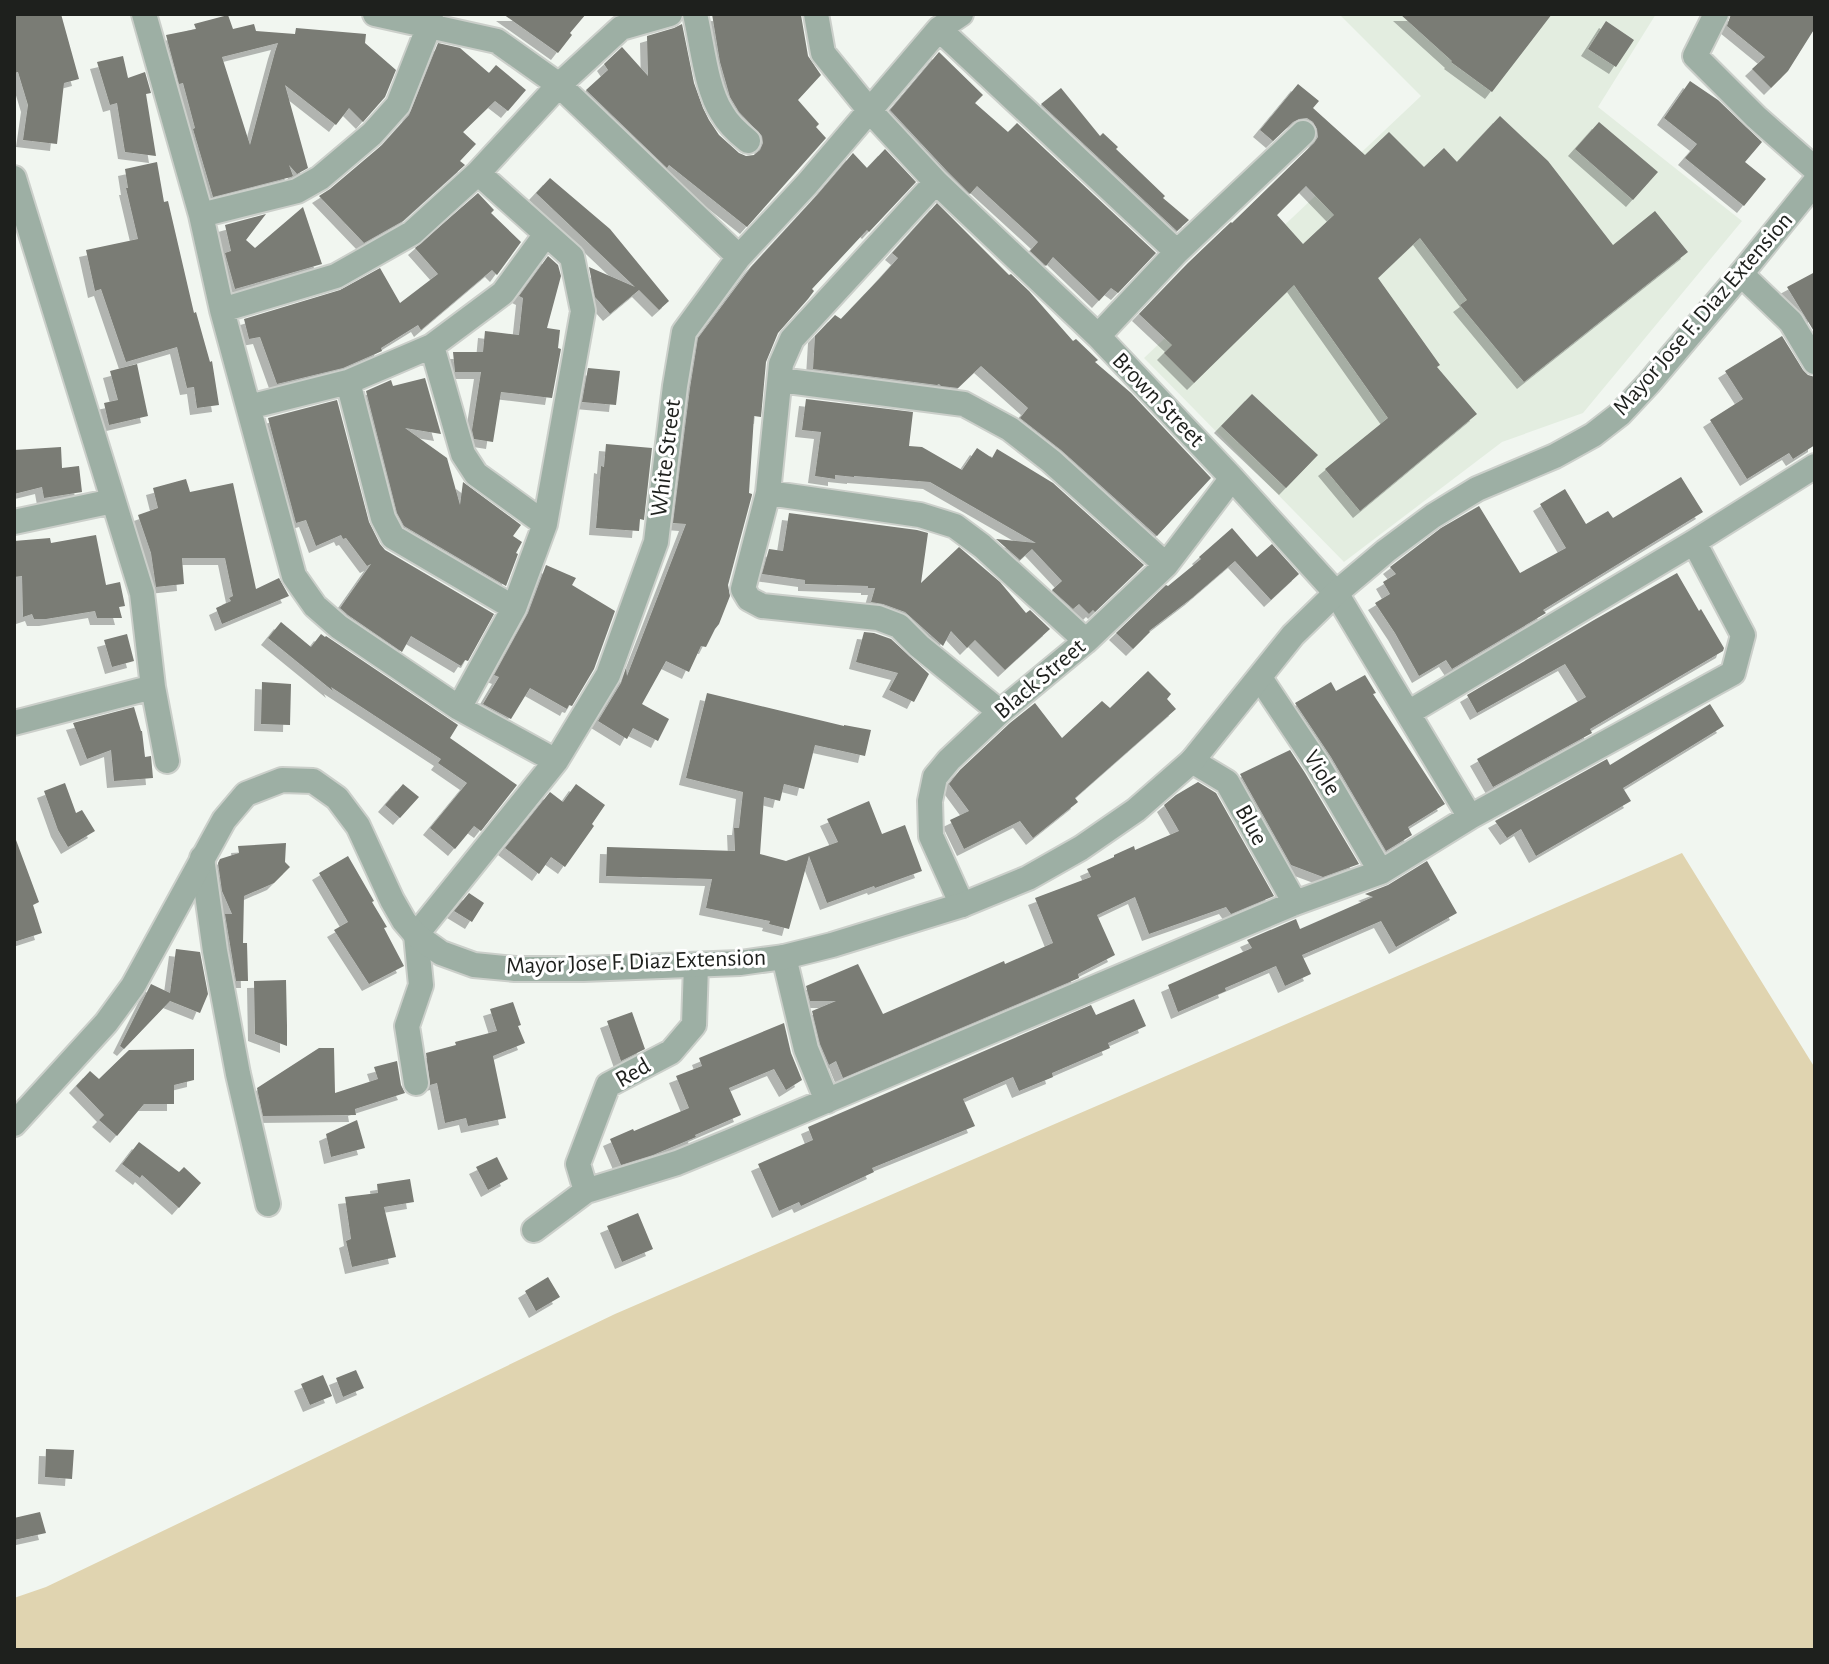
<svg xmlns="http://www.w3.org/2000/svg" width="1829" height="1664" viewBox="0 0 1829 1664" font-family="'Alegreya Sans',sans-serif">
  <defs>
    <filter id="shadow"><feDropShadow dx="-7" dy="7" stdDeviation="0" flood-color="#0004"/></filter>
  </defs>
  <rect width="100%" height="100%" fill="#f1f6f0"/>
  <path fill="#e3ede0" d="M1339,14h317l-58,93 144,114 -159,192 -81,29 -158,120 -200,-204 277,-262z"/>
  <path fill="#e0d4b0" d="M1682,853l133,215v582h-1801v-52l32,-11 569,-273z"/>
  <path fill="#7a7b75" fill-rule="evenodd" filter="url(#shadow)" d="M14,14h47l18,65 -15,4 -7,61 -34,-4 5,-35 -10,-33 -4,1z
    M503,14h83l-16,19 2,2 -14,18z
    M712,14l89,1 7,41 13,19 -23,25 21,24 -3,3 10,11 -79,89 -78,-62 -2,3 -81,-78 22,-20 -4,-6 18,-17 26,29 -1,-40 27,-8 8,-4 12,59 9,25 6,12 10,15 20,18 7,3 8,-1 6,-5 3,-7 -1,-7 -23,-24 -9,-15 -10,-35z
    M1400,14h152l-60,78 -41,-30 1,-1z
    M1731,14h84v14l-27,43 -17,17 -19,-19 13,-12 -38,-31z
    M228,15l5,14 21,-5 2,7 39,3 1,-6 70,6 -1,9 31,27 -11,27 -22,25 -14,-14 -13,17 -51,-40 23,83 -11,6 -8,-9 4,11 -2,1 -78,20 -20,-68 2,-1 -12,-45 -4,1 -13,-49 30,-6 -2,-5zM278,43l-3,9 -25,93 -28,-88z
    M1606,21l28,19 -18,27 -28,-18z
    M438,43l22,5 29,25 7,-8 30,25 -18,21 -13,-10 -32,31 13,12 -16,17 5,4 -62,56 -39,22 -45,-47 11,-7 52,-44 27,-30z
    M939,52l44,43 -8,8 33,29 9,-9 139,130 -38,40 -7,-5 -12,13 -46,-44 -7,9 -16,-15 8,-9 -61,-56 -7,8 -23,-23 -57,-61z
    M123,56l5,22 17,-6 6,21 -5,1 10,62 -31,-4 -8,-49 -7,2 -13,-43z
    M1690,81l28,19 44,42 -17,20 21,17 -22,27 -59,-48 12,-14 -33,-26z
    M1298,84l21,17 -6,7 52,47 24,-23 35,35 20,-19 13,14 43,-46 48,45 65,84 42,-34 33,41 -164,130 -64,-77 7,-5 -47,-62 -42,40 62,87 -3,2 40,47 -117,97 -35,-42 63,-51 -94,-133 -100,98 -30,-30 8,-8 -33,-31 49,-51 43,-41 1,1 82,-80 4,-6 -1,-8 -4,-7 -6,-4 -8,1 -6,3 -20,19 -13,-11zM1306,186l28,29 -31,29 -26,-29z
    M1061,88l39,48 3,-3 15,14 -2,2 49,47 -2,2 26,22 -12,11 -136,-127z
    M1599,122l59,50 -25,28 -58,-51z
    M885,149l31,33 -47,50 -2,-2 -55,59 2,2 -6,8 -30,34 -12,29 -5,55 -7,-1 -5,77 3,1v1l-24,90 2,11 -11,28 -4,5 -9,18 -5,-1 -12,26 -23,-11 -24,43 27,15 -11,22 -25,-13 -6,11 -29,-18 23,-38 5,-15 1,8 59,-152 -13,-1 17,-135 8,-50 53,-71 67,-73 35,-41 14,15z
    M157,162l7,40 4,-1 26,112 2,-1 14,50 2,-1 7,44 -22,3 -3,-21 -7,1 -10,-41 -51,15 -25,-73 -6,2 -9,-41 52,-11 -12,-51h2l-3,-19z
    M550,178l60,51 59,72 -10,9 -20,-20 -29,24 -15,-17 -6,-30 46,20 -99,-94z
    M478,193l16,17 -3,3 30,29 -24,33 -5,-5 -71,60 -3,-5 -37,23 1,3 -39,17 -66,16 -17,-47 -11,2 -5,-20 96,-29 40,-22 20,35 38,-29 -23,-26z
    M937,203l72,72 2,-1 18,17 44,50 3,-2 22,21 -3,2 36,31 80,85 -54,58 -96,-86 -41,-32 8,-10 -47,-42 -23,22 -17,-2 -2,-2 -2,1 -124,-16 2,-33 20,-21 6,4 39,-41 18,-20 -6,-5z
    M303,207l19,57 -87,25 -10,-36 6,-2 -6,-26 41,-11 -20,26 9,8z
    M548,256l10,9 3,11 -14,52 13,2 -2,18 3,1 -9,49 -51,-6 -8,50 -19,-3 -2,-9 9,-58h-26l-2,-20h30l2,-21 34,4 4,-37 -4,-2z
    M1815,272v61l-28,-46z
    M1782,336l21,34 5,5 7,2v68l-22,14 -4,-6 -42,26 -37,-59 33,-21 -18,-28z
    M137,364l11,52 -39,9 -5,-22 14,-3 -8,-29z
    M588,368l32,3 -4,34 -34,-3z
    M425,378l16,56 -36,-6 42,30 13,47 3,-23 58,43 -8,11 9,6 -6,11 2,1 -12,32 -102,-60 -7,-13 -31,-122 25,-11 2,6z
    M1252,394l66,61 -32,33 -65,-62z
    M806,399l107,13 -4,34 13,1 40,23 15,-22 15,10 5,-9 56,34 91,82 -49,47 -2,-2 -4,4 -10,-10 -6,5 -21,-19 10,-9 -30,-32 -12,11 -24,-21 40,4 -106,-61 -76,-6v1l-19,-2v4l-20,-3 6,-44 -19,-2z
    M337,400l32,122 11,22 5,6 109,64 -26,47 -3,-1 -4,6 -50,-30 -9,16 -54,-37 -8,-7 31,-44 -4,2 -21,-28 -3,1 -2,-4 -25,11 -10,-26 -10,3 -28,-105z
    M606,444l46,4 -8,72 -4,-1 -1,12 -43,-3 5,-62 3,1z
    M61,447l1,21 17,-2 3,26 -38,6 -2,-11 -28,7v-44z
    M1681,477l22,35 -160,98 3,3 -94,56 -6,-9 -27,16 -24,-43 -20,-30 15,-9 -7,-12 13,-8 -6,-7 51,-39 38,-22 41,67 46,-25 -26,-44 25,-15 21,35 22,-13 5,7z
    M186,479l4,13 43,-9 23,106 23,-11 10,18 -67,28 -6,-16 15,-7 -2,-3 4,-2 -8,-38h-43l2,26 -28,3 -5,-34 -13,-38 20,-7 -5,-20z
    M789,513l128,17 11,3 -7,50 38,-36 41,35 26,31 4,-3 20,19 -45,41 -30,-30 -8,8 -16,-17 -8,15 -38,-34 -22,-8 -12,-2 4,-14h-7v-2l-63,-2v-4l-43,-6 7,-25 14,2z
    M1232,528l25,29 15,-13 27,30 -28,26 -36,-39 -43,37 -43,33 1,1 -17,17 -17,-16 50,-48 2,1 33,-27 -2,-2z
    M96,535l10,50 14,-3 5,24 -6,1 3,11h-25l-2,-7 -49,8h-12l-2,-5 -9,3 -1,-41 -8,1v-36l36,-3 1,5z
    M546,565l30,13 -4,7 43,26 -21,58 -22,37 -3,-1 -2,4 -37,-21 -19,31 -28,-15 16,-27 -5,-2 34,-62z
    M1677,573l22,38 2,-2 23,39 -1,3 -133,78 2,4 -99,54 -16,-28 109,-62 -21,-33 -88,49 -10,-18 127,-75z
    M281,622l30,25 10,-13 4,3 1,-1 132,89 -8,13 67,47 -36,46 -7,-5 -19,23 -25,-21 37,-45 -29,-20 3,-4 -110,-72 2,4 -65,-53z
    M864,632l10,1 17,6 38,35 -15,28 -25,-12 9,-17 -42,-11z
    M127,634l7,27 -22,6 -8,-27z
    M1148,671l23,23 -4,5 9,10 -101,89 3,4 -45,36 -13,-17 -56,28 -14,-29 19,-9 -20,-27 11,-14 50,-47 25,-20 27,35 40,-37 8,7z
    M1365,675l11,18 -3,1 72,110 -37,23 4,8 -26,16 -55,-94 -36,-54 36,-21 5,9z
    M262,682l29,2 -1,41 -29,-1z
    M707,693l137,33v-1l27,5 -6,26 -50,-11 -11,44 -20,-5 -4,17 -16,-4 -4,57 26,7 52,-19 -11,-23 42,-18 13,33 23,-9 17,46 -47,17 -1,-2 -47,17 -18,-47 -20,73 -20,-5 1,-3 -64,-13 6,-29 -106,-3 1,-29 128,4 -1,-23h5l4,-36 -57,-14z
    M1710,704l14,22 -101,62 8,13 -95,55 -15,-27 -14,9 -12,-17 112,-62 3,6z
    M134,707l7,24h1l3,26 6,-1 2,22 -39,3 -3,-31 -24,9 -14,-36z
    M1290,750l15,23 54,91 -36,13 -32,-12 -51,-91z
    M1198,782l18,11 58,103 -43,18 -5,-7 -77,27 -14,-37 -38,18 18,40 -37,19 1,4 -236,100 -7,-17 -7,4 -9,-21 -8,-33 24,-10h-26l-4,-15 52,-22 25,50 121,-53 1,3 48,-21 -18,-45 56,-21 -4,-8 27,-12v-2l20,-9 1,4 44,-19 -15,-26 12,-10z
    M65,783l11,30 6,-3 13,21 -27,16 -10,-17 -14,-39z
    M403,784l16,13 -19,21 -15,-13z
    M576,784l29,21 -13,19 2,2 -29,41 -14,-10 -12,17 -34,-26 45,-56 13,10z
    M16,840l23,62 -6,3 9,28 -28,9v-101z
    M286,843l-1,19 5,5 -16,16 -30,13 -1,47h4l1,38h-12l-11,-67h7l-10,-23 -4,-28 2,-4 19,-6 -1,-7z
    M348,856l26,45 -2,1 15,25 -3,1 20,38 -35,18 -35,-54 14,-8 -29,-49z
    M1427,861l30,52 -61,34 -15,-26 -79,34 9,19 -26,12 -9,-20 -51,22 1,3 -48,21 -10,-27 84,-37 -5,-8 49,-21 4,10 73,-32 -8,-3 23,-9z
    M469,893l15,10 -12,19 -18,-11z
    M176,949l24,3 8,42 -8,19 -30,-12 -46,48 -4,-3 31,-62 19,9z
    M286,980l1,46v20l-32,-12 -1,-53z
    M1134,999l12,27 -38,17 2,5 -58,25 1,4 -34,14 -6,-14 -50,22 12,27 -103,42 2,4 -73,34 -2,-4 -20,9 -21,-47 55,-24 -5,-13 283,-122 5,10z
    M513,1002l8,23 -3,1 7,17 -32,13 13,62 -38,8 -2,-8 -21,5 -8,-40 -7,2 -4,-32 30,-8 -1,-3 42,-11 -7,-22z
    M632,1012l13,37 -24,12 -14,-40z
    M784,1023l7,30 11,27 -16,10 -12,-21 -45,19 12,27 -46,20 1,2 -43,18 -32,10 -11,-26 23,-10 1,2 55,-23 -13,-32 26,-10 -3,-8z
    M319,1048h15l1,45 43,-14 -4,-12 23,-6 4,24 4,8 -50,16 1,6 -93,1 -6,-28z
    M194,1049v31l-20,5v19h-30l-27,32 -18,-16 5,-5 -28,-29 14,-15 9,8 30,-29z
    M357,1120l8,28 -34,9 -5,-23z
    M139,1142l40,30 5,-5 17,16 -22,25 -37,-33 -2,3 -18,-14z
    M497,1157l11,22 -20,11 -12,-23z
    M410,1179l4,23 -30,5 12,50 -44,10 -6,-26 5,-2 -6,-42 33,-4 -1,-9z
    M638,1213l15,36 -31,13 -15,-36z
    M548,1277l12,20 -24,14 -11,-20z
    M356,1370l8,18 -21,9 -7,-19z
    M323,1375l9,21 -22,9 -9,-21z
    M46,1449l28,1 -2,29 -27,-2z
    M40,1512l6,21 -32,7v-22z"/>
  <g fill="none" stroke-linecap="round" stroke-linejoin="round">
    <defs>
      <path id="minor" d="M144,14l57,201 21,95 72,266 21,30 24,21 120,81 97,53
        M375,14l122,27 62,44 180,172
        M695,14c7,29 11,75 27,99 6,11 16,20 26,28
        M816,14l7,39 47,58 66,71 162,154 134,142 104,115 134,224
        M1716,14l-21,42 61,61 59,52
        M939,29l238,223
        M14,178l128,415 11,94 14,74
        M936,182l-144,157 -11,25 -13,129 -25,96 6,10 13,7 116,12 21,8 20,20 81,66
        M201,215l96,-24 23,-13 52,-44 26,-29 31,-79 2,-12
        M1741,274l50,48 24,40
        M222,310l114,-34 76,-43 66,-60 81,-88 62,-57 49,-14
        M1098,336l79,-84 126,-119
        M432,346l31,108 13,20 69,50
        M780,380l184,24 46,25 41,32 115,104
        M348,382l35,136 10,19 121,71
        M249,407l99,-25 84,-36 71,-53 43,-59
        M768,493l152,22 35,11 27,20 104,95
        M14,522l99,-21
        M1260,678l58,87 63,107
        M459,708l55,-100 31,-84 38,-213 -11,-54 -94,-84
        M1408,713l286,-171 121,-76
        M14,723l139,-36
        M1192,761l35,21 68,121
        M202,858l13,93 23,123 30,130
        M962,905l-31,-69 -1,-35 5,-24 14,-17 51,-48 86,-71 80,-76 66,-87
        M784,957l22,92 21,52
        M416,1083l-9,-57 14,-41 -5,-50 140,-174 52,-86 48,-133 19,-156 9,-54 55,-75 68,-73 132,-155 22,-15
        M586,1191l-8,-27 30,-79 63,-33 23,-27 2,-60
        M534,1230l52,-39 91,-28 54,-22 564,-238 86,-31 89,-55 263,-144 10,-38 -49,-93"/>
      <path id="tertiary" d="M14,1124l92,-101 27,-37 91,-166 22,-26 36,-14 31,1 24,17 21,28 34,74 12,21 12,14 25,18 33,12 41,4h68l157,-6 44,-6 48,-12 130,-40 66,-27 53,-30 55,-38 56,-49 101,-126 43,-42 50,-42 47,-35 44,-27 78,-33 38,-21 27,-21 29,-31 92,-109 74,-92"/>
    </defs>
    <use href="#minor" stroke="#cbcfca" stroke-width="28"/>
    <use href="#tertiary" stroke="#cbcfca" stroke-width="28"/>
    <use href="#minor" stroke="#9dafa4" stroke-width="24"/>
    <use href="#tertiary" stroke="#9dafa4" stroke-width="24"/>
  </g>
  <g text-anchor="middle" dominant-baseline="central" stroke-width="6" stroke-linejoin="round" paint-order="stroke">
    <g font-size="24" fill="#1e201d" stroke="#fff">
      <text transform="translate(1703 314) rotate(-49)">Mayor Jose F. Diaz Extension</text>
      <text transform="translate(1158 400) rotate(46)">Brown Street</text>
      <text transform="translate(666 458) rotate(-83)">White Street</text>
      <text transform="translate(1040 679) rotate(-40)">Black Street</text>
      <text transform="translate(1322 773) rotate(58)">Viole</text>
      <text transform="translate(1251 825) rotate(61)">Blue</text>
      <text transform="translate(636 962) rotate(-2)">Mayor Jose F. Diaz Extension</text>
      <text transform="translate(633 1073) rotate(-30)">Red</text>
    </g>
  </g>
  <rect width="1829" height="1664" fill="none" stroke="#1e201d" stroke-width="32"/>
</svg>
